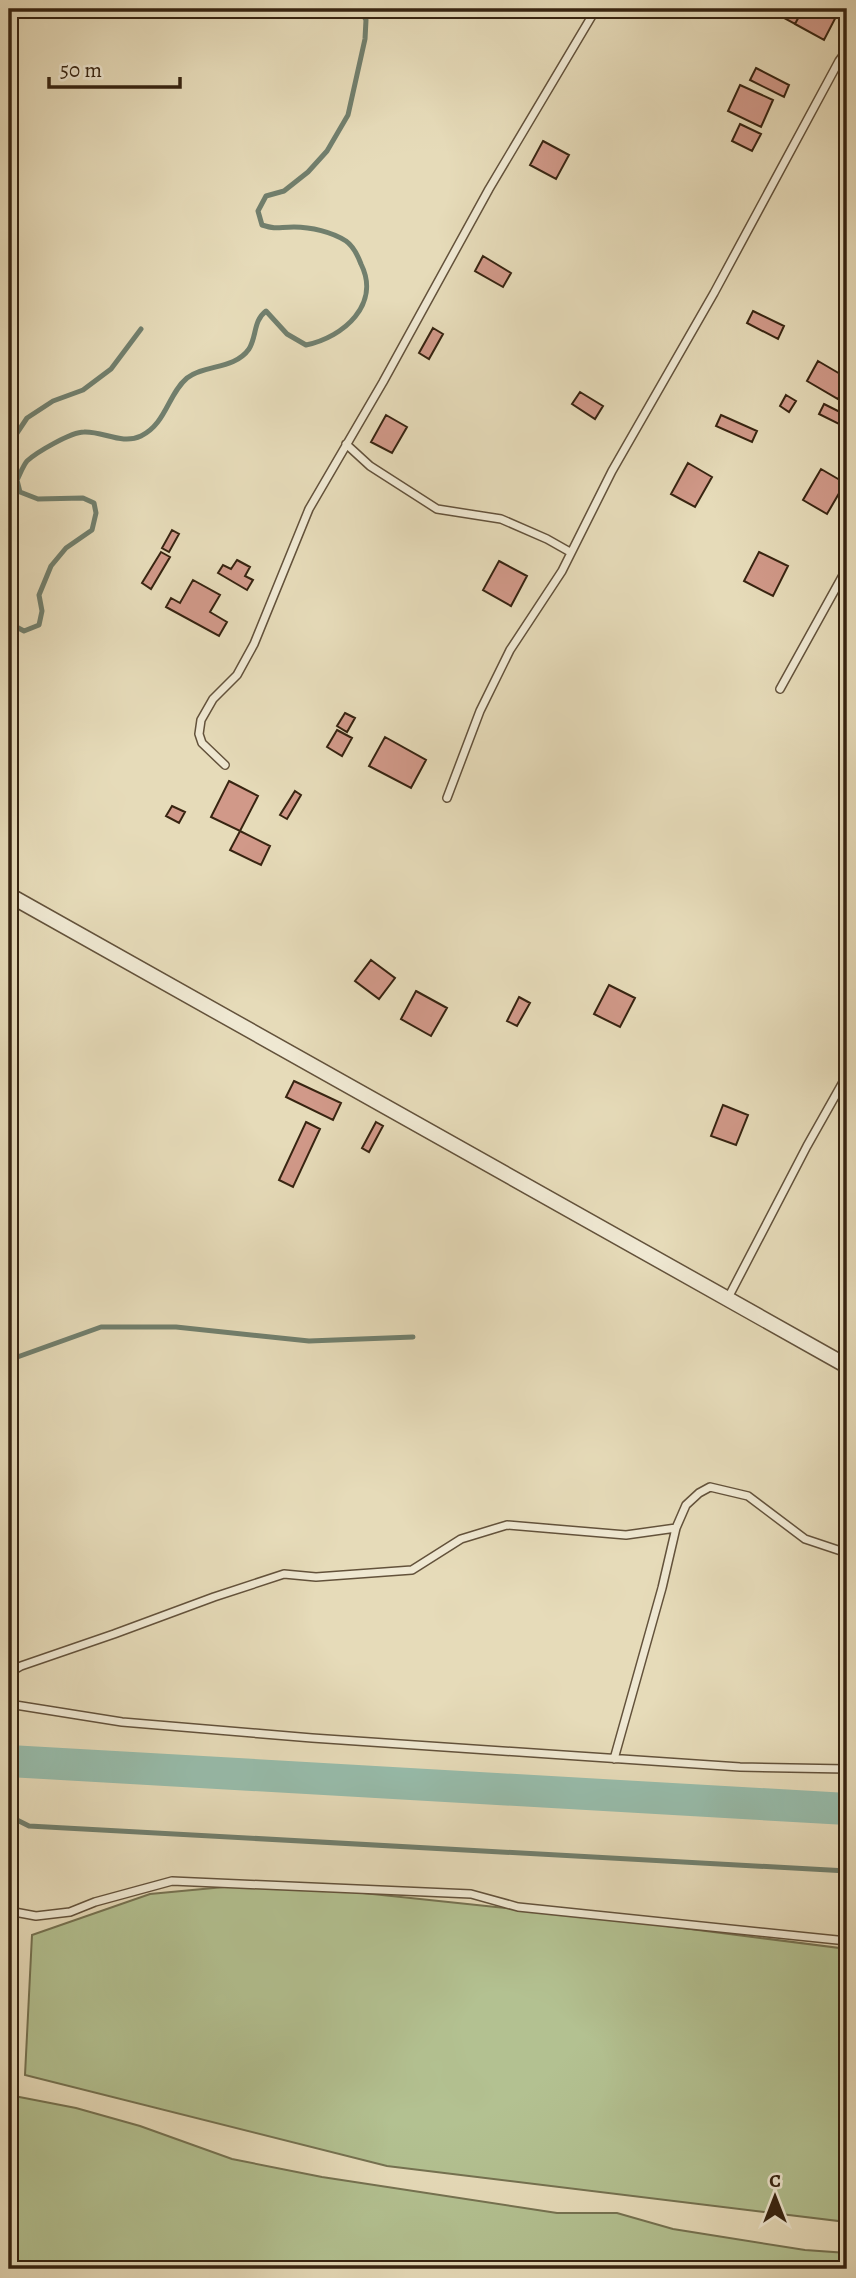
<svg xmlns="http://www.w3.org/2000/svg" width="856" height="2278" viewBox="0 0 856 2278" font-family="Alegreya,serif">
  <rect width="100%" height="100%" fill="#e6dbb9"/>
  <filter id="stains"><feTurbulence type="fractalNoise" baseFrequency=".00286" numOctaves="4"/><feColorMatrix values="0 0 0 0 .2 0 0 0 0 .09 0 0 0 0 .02 0 0 0 .5 -.17"/></filter>
  <radialGradient id="worn" r=".72"><stop offset=".6" stop-color="#630" stop-opacity="0"/><stop offset="1" stop-color="#630" stop-opacity=".3"/></radialGradient>
  <path fill="#b3c191" stroke="#757251" stroke-width="2" d="M268,1883l360,38 219,28v273l-460,-56 -362,-91 7,-140 118,-41z
    M9,2095l67,13 64,18 92,33 90,18 235,36h60l56,16 132,21 42,3v16h-838z"/>
  <g fill="none" stroke-linecap="round" stroke-linejoin="round">
    <path stroke="#717f6d" stroke-width="5" d="M9,445l18,-27 26,-17 30,-11 28,-21 30,-40
      M9,623l15,8 15,-6 3,-14 -3,-16 12,-29 15,-18 26,-18 4,-17 -2,-10 -11,-5 -45,1 -18,-7 -3,-12c3,-6 6,-14 10,-19 10,-9 44,-29 57,-29 19,-1 38,13 57,4 25,-12 27,-42 46,-58 18,-14 47,-8 62,-29 8,-13 4,-28 17,-38l21,23 19,11c38,-8 75,-41 55,-81 -3,-8 -8,-18 -15,-23 -14,-9 -35,-14 -52,-14 -16,0 -16,3 -32,-2l-4,-14 8,-15 18,-5 24,-19 19,-21 21,-36 17,-76 1,-19 -6,-11
      M9,1360l92,-33h75l133,14 104,-4
      M9,1816l20,10 818,45"/>
    <path stroke="#97bcab" stroke-width="32" d="M9,1761l838,48"/>
  </g>
  <path fill="#d19989" stroke="#372411" stroke-width="2" d="M777,9h26l-8,15 -20,-11z
    M803,9h37l-16,31 -29,-16z
    M756,68l33,17 -5,12 -34,-17z
    M740,85l33,15 -12,27 -33,-16z
    M740,124l21,10 -9,17 -20,-10z
    M543,141l26,14 -13,24 -26,-14z
    M483,256l28,17 -8,14 -28,-16z
    M753,311l31,15 -6,13 -31,-16z
    M433,328l10,6 -14,25 -10,-6z
    M818,361l29,17v4l-9,17 -31,-18z
    M580,392l23,14 -8,13 -23,-15z
    M786,395l10,6 -7,11 -9,-6z
    M824,404l20,10 -5,10 -20,-10z
    M386,415l21,12 -15,26 -21,-11z
    M721,415l36,16 -5,11 -36,-16z
    M688,463l24,14 -17,30 -24,-13z
    M821,469l24,14 -18,31 -24,-14z
    M172,530l7,4 -10,18 -7,-4z
    M161,552l9,5 -19,32 -9,-6z
    M759,552l29,14 -15,30 -29,-15z
    M237,560l13,7 -5,9 8,4 -6,10 -29,-17 5,-8 8,4z
    M499,561l28,15 -16,30 -28,-16z
    M193,580l27,15 -10,17 17,10 -8,14 -53,-29 5,-9 9,5z
    M345,713l10,5 -8,14 -10,-6z
    M337,730l15,8 -10,18 -15,-9z
    M385,737l41,23 -15,28 -42,-22z
    M229,781l29,15 -18,35 -29,-14z
    M295,791l6,4 -14,24 -7,-4z
    M172,806l13,6 -6,11 -13,-7z
    M240,831l30,15 -9,19 -31,-15z
    M371,960l24,18 -16,21 -24,-18z
    M609,985l26,13 -15,29 -26,-13z
    M416,991l31,17 -16,28 -30,-17z
    M519,997l11,6 -13,23 -10,-5z
    M294,1081l47,22 -8,17 -47,-23z
    M723,1105l25,10 -12,30 -25,-9z
    M306,1122l14,7 -27,58 -14,-7z
    M376,1122l7,4 -14,26 -7,-4z"/>
  <g fill="none" stroke-linecap="round" stroke-linejoin="round">
    <defs>
      <path id="service" d="M346,444l24,22 67,43 64,10 46,20 23,13
        M780,689l67,-121
        M225,765l-23,-22 -3,-9 2,-14 12,-21 24,-24 17,-31 55,-135 74,-127 106,-193 107,-180
        M447,798l33,-87 30,-61 52,-79 50,-100 102,-178 125,-232 8,-11
        M728,1298l79,-152 40,-71
        M9,1673l12,-7 93,-32 100,-37 70,-23 32,3 96,-7 49,-31 46,-14 119,10 50,-7
        M9,1704l113,18 190,16 428,29 107,2
        M614,1759l48,-171 14,-60 10,-23 13,-12 11,-6 38,9 57,43 42,14
        M9,1911l27,5 34,-4 25,-10 77,-21 299,13 47,13 329,34"/>
      <path id="minor" d="M9,895l838,471"/>
    </defs>
    <use href="#service" stroke="#63523b" stroke-width="10"/>
    <use href="#minor" stroke="#63523b" stroke-width="17"/>
    <use href="#service" stroke="#efe8d2" stroke-width="7"/>
    <use href="#minor" stroke="#efe8d2" stroke-width="14"/>
  </g>
  <rect width="856" height="2278" fill="none" stroke="#e6dbb9" stroke-width="35"/>
  <rect x="10" y="10" width="835" height="2257" fill="none" stroke="#372411" stroke-width="3.5"/>
  <rect x="18" y="18" width="821" height="2243" fill="none" stroke="#372411" stroke-width="2"/>
  <g transform="translate(775 2197)" stroke="#efe8d2" stroke-width="5" paint-order="stroke">
  <path d="M0-5L12 26L0 18L-12 26Z" fill="#372411"/>
  <text y="-10" font-size="19" font-weight="bold" text-anchor="middle" fill="#372411">С</text>
  </g>
  <path d="M49 77v10h131v-10" fill="none" stroke="#372411" stroke-width="3.5"/>
  <text x="60" y="77" font-size="21" fill="#372411" stroke="#efe8d2" stroke-width="5" paint-order="stroke">50 m</text>
  <rect width="100%" height="100%" filter="url(#stains)"/>
  <rect width="100%" height="100%" fill="url(#worn)"/>
</svg>
